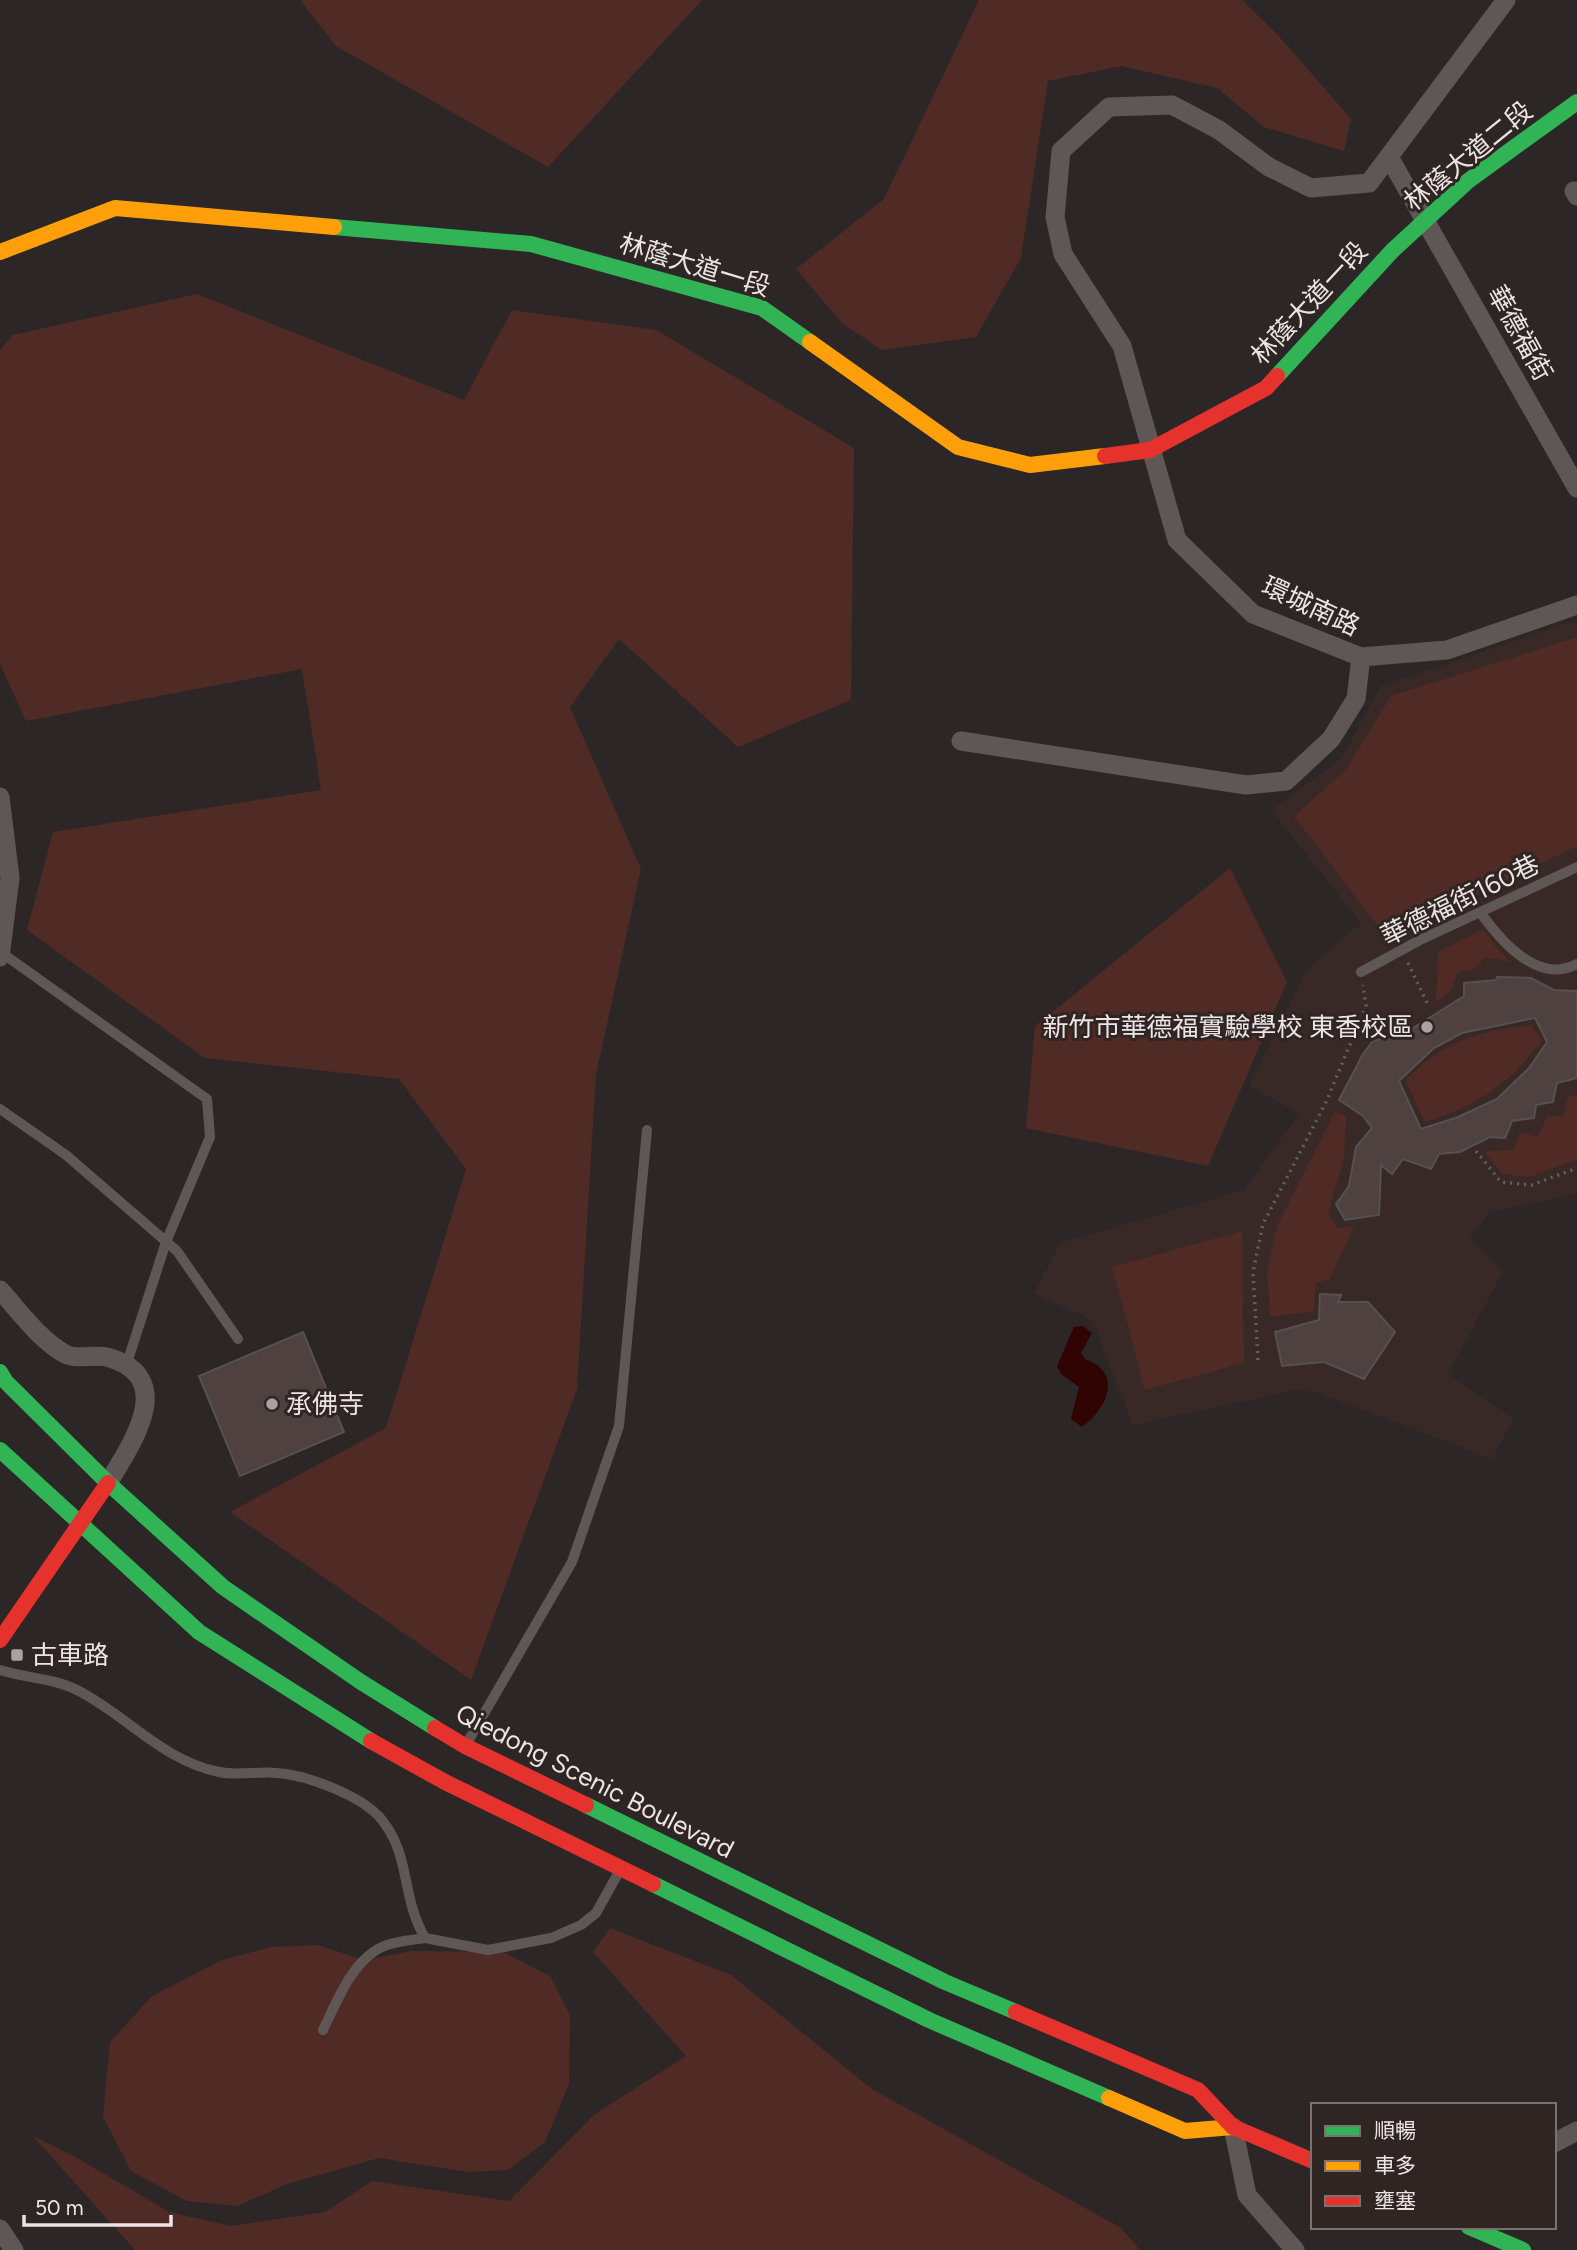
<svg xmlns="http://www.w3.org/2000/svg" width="1577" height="2250" viewBox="0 0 1577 2250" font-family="Figtree,'Noto Sans TC',sans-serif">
  <rect width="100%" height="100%" fill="#2c2726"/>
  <path fill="#382926" d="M1577,620v574l-87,18 -20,26 33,34 -55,102 66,45 -22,40 -186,-71 -173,37 -41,-105 -58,-27 26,-50 184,-53 55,-76 -50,-29 58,-115 54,-47 -90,-113 70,-51 40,-73z"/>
  <path fill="#502a25" d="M300,0h402l-154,167 -212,-121z
    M979,0h263l35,34 74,85 -7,32 -80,-24 -47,-39 -96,-22 -73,15 -27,177 -45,79 -94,13 -40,-27 -46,-54 88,-70z
    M197,294l267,106 48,-90 144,20 198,118 -3,252 -113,47 -119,-108 -49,68 71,162 -45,205 -19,315 -106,291 -241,-168 156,-84 80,-259 -67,-90 -194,-21 -178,-128 26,-98 268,-42 -19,-121 -276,52 -26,-57v-314l13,-15z
    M1577,637v209l-190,92 -93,-122 51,-45 46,-75z
    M1230,868l57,114 -79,184 -182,-38 9,-102z
    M1484,929l11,17 15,16 -25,-5 -10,12 -17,3 -7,18 -15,12 2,-50z
    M1532,1025l10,16c-36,45 -62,64 -117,81l-20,-42c44,-41 69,-48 127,-55z
    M1568,1096h9v64l-48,17 -27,-3 -18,-23 29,-1 7,-18 18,5 9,-21h16z
    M1335,1112l11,4 -2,41 -16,56 10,15 16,-2 -24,53 -14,4 -2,28 -44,6 -3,-47 10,-44z
    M1242,1231l2,132 -99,27 -33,-123z
    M610,1928l121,47 141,114 249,139 19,22h-1005l-102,-114 41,20 95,56 62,14 94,-14 47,-31 137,20 86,-87 91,-58 -93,-104z
    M318,1945l46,15 47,-9 92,1 47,24 20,39 -1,69 -24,58 -37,28 -40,2 -89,-14 -92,26 -50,22 -50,-5 -56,-30 -28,-54 7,-75 42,-46 70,-36 49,-13z"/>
  <path fill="#2f0403" d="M1083,1326l9,7 -11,20 4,6c39,14 22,50 -3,68l-11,-8 8,-32 -18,-13 -4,-8 17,-39z"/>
  <path fill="#4e413f" stroke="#555150" stroke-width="2" fill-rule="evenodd" d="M1497,977l34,1 23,12 23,1v87l-20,5 -4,19 -17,3 -2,13 -22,3 -7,17 -15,-1 -30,15 -21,2 -8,15 -28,-10 -11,15 -11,-9 -2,50 -34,5 -9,-16 13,-18 7,-39 16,-19 -9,-12 -24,-16 24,-46 10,-13 16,-4 -2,-11 8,-8 12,14 57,-36v-13l32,-3zM1535,1018l12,24 -18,26 -32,31 -39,18 -37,12 -22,-48 35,-33 28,-15z
    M1320,1294l21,1 -3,7h30l27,30 -31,47 -40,-17 -42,4 -7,-34 44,-12z
    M303,1332l41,100 -104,44 -41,-100z"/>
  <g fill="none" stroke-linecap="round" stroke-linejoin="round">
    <path stroke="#655f5d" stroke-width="3.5" stroke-dasharray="2 5" stroke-linecap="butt" d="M1408,963l20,42
      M1476,1151l25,31 31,3 45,-17
      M1258,1360l-5,-88 10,-48 63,-122 40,-96 -3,-21"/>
    <path stroke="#5f5755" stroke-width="10" d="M1480,912c20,28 58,73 97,52
      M2,953l205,146 3,38 -44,105 -39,121
      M1361,972l59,-32 157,-73
      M0,1109l66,46 111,96 61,88
      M0,1670c25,8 53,8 77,20 48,24 86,71 142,82 18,4 39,-1 58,1 30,2 86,23 105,47 29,36 19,77 43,118 -12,2 -26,3 -38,7 -33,11 -50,56 -64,85
      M467,1743l105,-181 47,-136 28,-296
      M425,1938l63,12 63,-12 30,-13 15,-12 24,-43"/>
    <path stroke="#5f5755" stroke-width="19" d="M1506,0l-137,183 -58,5 -42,-21 -50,-37 -47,-25 -63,2 -48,44 -6,66 8,37 59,92 55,194 76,74 108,43 86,-7 130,-45
      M1389,157l188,331
      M1574,191l3,5
      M961,741l285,44 40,-4 45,-42 25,-40 5,-42
      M0,797l10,81 -10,79
      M0,1290c20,22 39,49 65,64 11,6 29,0 42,3 71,20 26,85 1,126
      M1233,2127l14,68 48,55
      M1554,2143l23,-12
      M0,2229l14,21"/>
    <path stroke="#30b455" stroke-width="16" d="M334,227l197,17 231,64 48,34
      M1277,376l115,-125 76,-70 109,-79
      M0,1372l6,10
      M0,1376l108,107 115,104 138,95 74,46
      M0,1450l199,182 172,109
      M586,1805l359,177 71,30
      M653,1884l276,136 180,78
      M1469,2227l54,23"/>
    <path stroke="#ff9f0a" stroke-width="16" d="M0,252l115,-44 219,19
      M810,342l148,105 72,18 75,-9
      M1109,2098l76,33 48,-4"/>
    <path stroke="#e5322d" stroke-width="16" d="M1105,456l45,-6 116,-62 11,-12
      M0,1640l108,-157
      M435,1728l30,18 121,59
      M371,1741l74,41 208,102
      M1016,2012l182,78 35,37 80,34"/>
  </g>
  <g fill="#a9a2a1" stroke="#2f2523" stroke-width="2.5">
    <circle cx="1427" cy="1027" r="7"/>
    <circle cx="272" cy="1404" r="7"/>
    <rect x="10" y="1648" width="14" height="14" rx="3.5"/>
  </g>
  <g text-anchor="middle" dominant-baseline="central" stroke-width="6" stroke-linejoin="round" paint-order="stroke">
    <g font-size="26" fill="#ece4e3" stroke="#2f2523">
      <text transform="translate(1468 156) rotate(-39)">林蔭大道二段</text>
      <text transform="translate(695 265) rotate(17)">林蔭大道一段</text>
      <text transform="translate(1309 303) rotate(-47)">林蔭大道一段</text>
      <text transform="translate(1520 333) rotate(61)">華德福街</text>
      <text transform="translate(1311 606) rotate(25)">環城南路</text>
      <text transform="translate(1460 900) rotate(-26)">華德福街160巷</text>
      <text transform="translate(595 1781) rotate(27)">Qiedong Scenic Boulevard</text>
    </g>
    <g font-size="26" fill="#ece4e3" stroke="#2f2523" text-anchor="start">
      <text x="1413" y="1027" text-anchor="end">新竹市華德福實驗學校 東香校區</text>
      <text x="286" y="1404">承佛寺</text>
      <text x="31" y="1655">古車路</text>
    </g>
  </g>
  <rect x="1311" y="2103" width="245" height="126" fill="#2f2523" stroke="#7b7170" stroke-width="2"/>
  <rect x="1325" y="2126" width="35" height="10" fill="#30b455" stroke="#7b7170" stroke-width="2"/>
  <text x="1374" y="2138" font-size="21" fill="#ece4e3">順暢</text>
  <rect x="1325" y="2161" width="35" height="10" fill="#ff9f0a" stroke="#7b7170" stroke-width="2"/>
  <text x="1374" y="2173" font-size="21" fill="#ece4e3">車多</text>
  <rect x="1325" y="2196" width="35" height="10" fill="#e5322d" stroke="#7b7170" stroke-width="2"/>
  <text x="1374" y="2208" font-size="21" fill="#ece4e3">壅塞</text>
  <path d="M24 2215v10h147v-10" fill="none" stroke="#ece4e3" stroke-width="3.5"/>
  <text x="35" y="2215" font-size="21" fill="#ece4e3" stroke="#2f2523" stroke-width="5" paint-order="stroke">50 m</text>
</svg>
